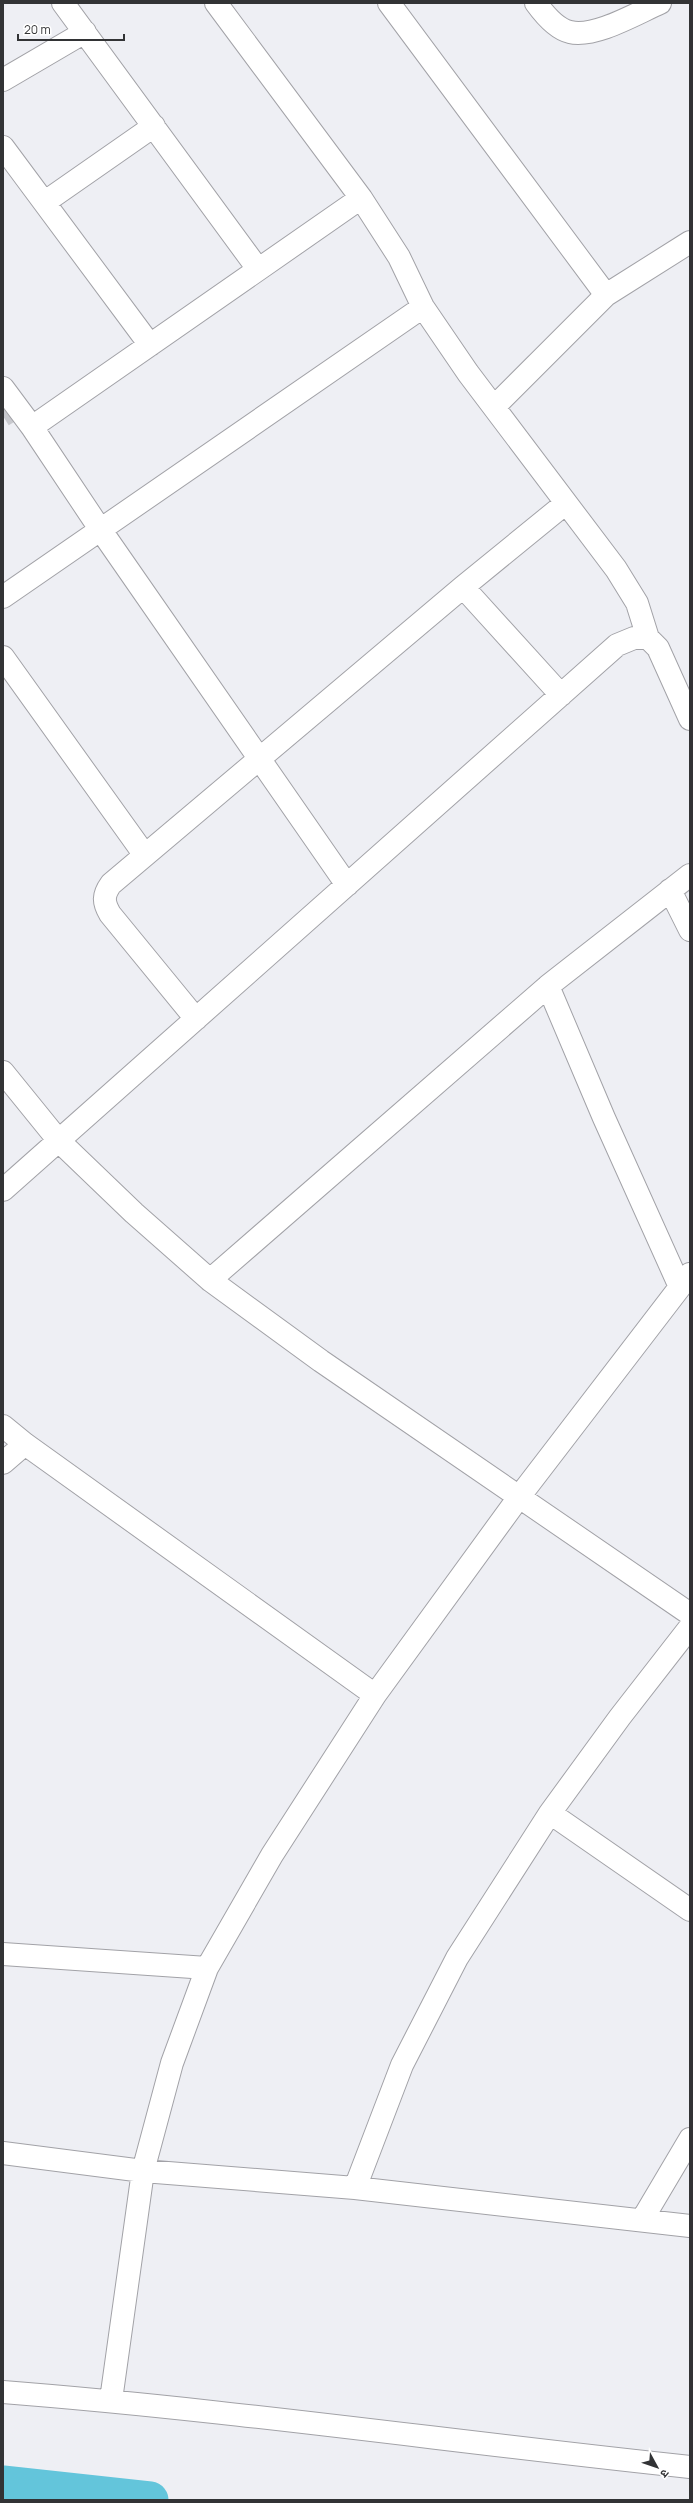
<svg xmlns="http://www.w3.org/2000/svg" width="693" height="2503" viewBox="0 0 693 2503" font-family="Manrope,'Noto Sans Devanagari',sans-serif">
  <rect width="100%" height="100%" fill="#eeeff4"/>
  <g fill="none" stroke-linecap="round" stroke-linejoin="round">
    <path stroke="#63c5db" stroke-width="37" d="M3,2484l147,16"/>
    <path stroke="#c8c9ce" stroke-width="22" stroke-dasharray="22 11" stroke-linecap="butt" d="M3,416l13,-8"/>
    <defs>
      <path id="minor" d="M63,3l195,266
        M216,3l145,195 38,59 24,50 45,66 148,196 21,34 11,35
        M389,3l217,292
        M536,3c8,11 20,26 34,29 25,6 67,-19 90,-29
        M3,80l82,-48
        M3,147l147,198
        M45,202l109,-76
        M3,388l29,39 68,102 247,356
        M494,407l112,-112 84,-53
        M32,427l329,-229
        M463,587l98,108
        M3,597l420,-290
        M3,657l141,197
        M670,890l20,40
        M548,986l56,132 76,169
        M196,1019l-86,-105c-7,-12 -7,-19 1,-30l352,-297 103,-84
        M3,1072l56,69 75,72 76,67 111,81 369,253
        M3,1190l614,-545 17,-7h14l10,10 32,71
        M210,1280l338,-294 142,-111
        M3,1426l22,18 350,251
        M3,1463l22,-19
        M550,1813l140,97
        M3,1954l204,14
        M3,2153l140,18 212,17 335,38
        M355,2188l47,-123 55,-107 93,-145 70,-96 70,-90
        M642,2220l48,-81
        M3,2392c230,18 458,51 687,75
        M111,2400l32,-229 29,-108 35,-95 65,-113 103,-160 144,-198 171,-223"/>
    </defs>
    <use href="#minor" stroke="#a2a2a7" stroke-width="24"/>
    <use href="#minor" stroke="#fff" stroke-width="22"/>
  </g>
  <rect width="693" height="2503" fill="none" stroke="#323335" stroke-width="8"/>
  <g transform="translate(657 2467) rotate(130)" stroke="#ffffff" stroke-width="3" paint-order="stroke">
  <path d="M0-3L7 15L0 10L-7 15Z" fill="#323335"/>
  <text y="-6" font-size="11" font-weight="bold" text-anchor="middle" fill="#323335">उ</text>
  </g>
  <path d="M18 34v6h106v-6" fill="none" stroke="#323335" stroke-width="2"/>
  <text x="24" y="34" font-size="12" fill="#323335" stroke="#ffffff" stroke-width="3" paint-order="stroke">20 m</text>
</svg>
